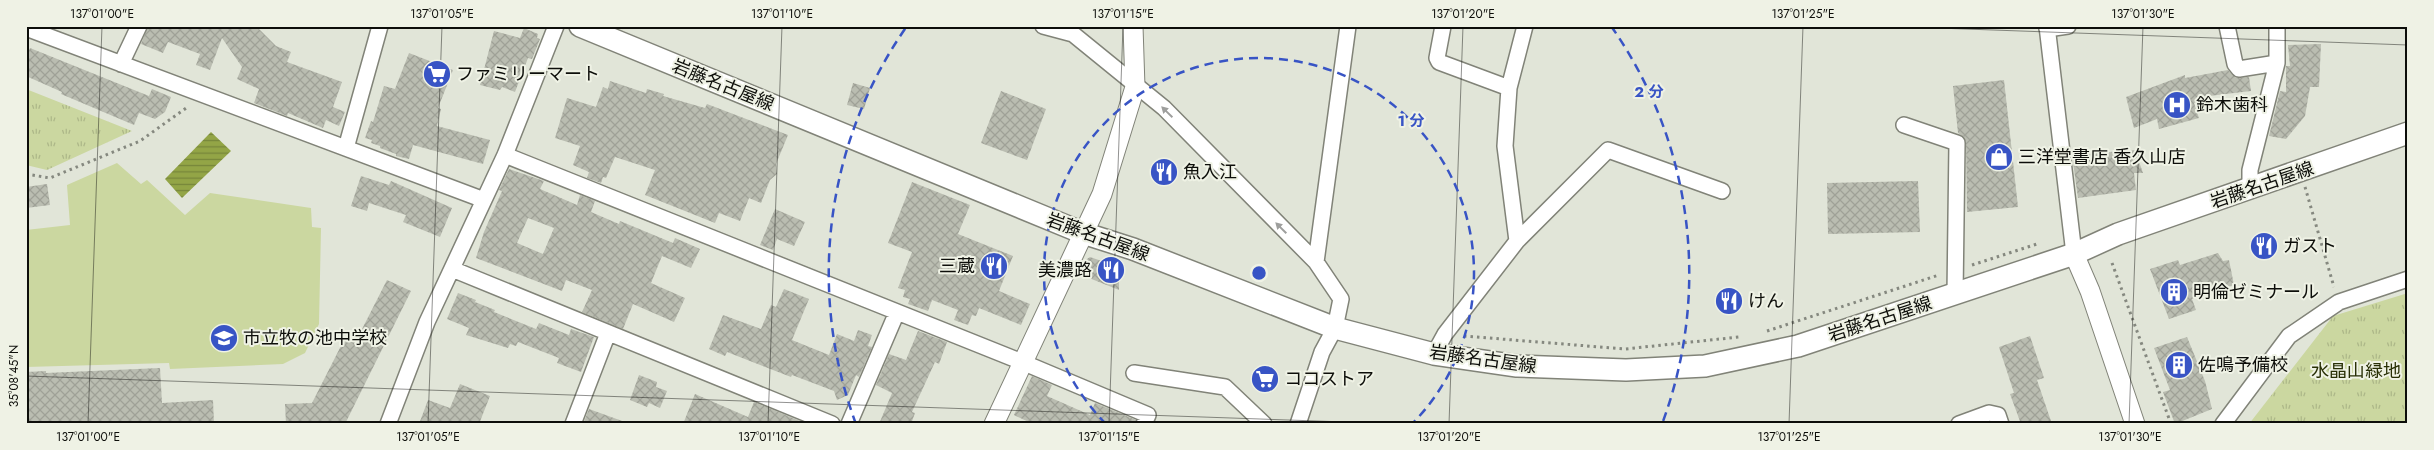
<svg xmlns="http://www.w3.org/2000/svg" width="2434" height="450" viewBox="0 0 2434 450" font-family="Jost,'Noto Sans JP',sans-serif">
  <defs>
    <pattern id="park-tufts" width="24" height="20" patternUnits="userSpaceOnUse" patternTransform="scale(1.25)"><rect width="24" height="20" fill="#cbd7a0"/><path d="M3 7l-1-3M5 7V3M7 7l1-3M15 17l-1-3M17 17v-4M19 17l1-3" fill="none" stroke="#adb788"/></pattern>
    <pattern id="water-rules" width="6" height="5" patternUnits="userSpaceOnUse" patternTransform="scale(1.25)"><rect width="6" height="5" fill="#93a546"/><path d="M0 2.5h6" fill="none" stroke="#768539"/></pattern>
    <pattern id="building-cross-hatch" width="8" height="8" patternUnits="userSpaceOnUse" patternTransform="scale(1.25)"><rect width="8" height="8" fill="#babdb1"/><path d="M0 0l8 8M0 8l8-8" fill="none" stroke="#9fa197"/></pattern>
  </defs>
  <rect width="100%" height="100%" fill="#e1e5d8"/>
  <path fill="url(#park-tufts)" d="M26,89l106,42 -85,39 -21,-5z
    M2408,293v131h-159l84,-108z"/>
  <path fill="#cbd7a0" d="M117,163l24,21 6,-4 38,35 25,-22 101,15 1,19 9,1 -2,96 -14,29 -22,11 -113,5 -1,-6 -143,4v-137l44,-5 -3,-40z"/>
  <path fill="url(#water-rules)" d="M211,132l20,19 -49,47 -17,-19z"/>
  <path fill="url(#building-cross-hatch)" fill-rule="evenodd" d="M148,26h108l20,20 15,6 -4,10 55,20 -9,25 12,5 -6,14 -13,-6 -3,8 -35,-15 -1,3 -33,-13 5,-14 -22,-10 5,-12 -20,-29 -12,32 -14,-5 4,-11 -32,-12 -5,11 -22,-9z
    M524,28l14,6 -1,4 3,1 -8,20 -4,-1 -13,34 -13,-5 -2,3 -20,-5 14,-54 26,7z
    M2321,44l-2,43h-9l-5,29 -19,23 -17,-3 11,-45 6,1v-26h4l-2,-21z
    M30,48l119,48 3,-7 19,8 -6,15 -10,7 -16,-6 -5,12 -73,-31 1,-2 -36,-16v-18z
    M409,53l44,17 -15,38 3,1 -4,17 53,14 -7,24 -70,-19 -4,14 -13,-3v-2l-16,-6v-2l-9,-3 1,-3 -7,-2 6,-17 2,1 11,-36 11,3z
    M2228,70l8,8 13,-1 2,14 -42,5v3l-15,4 5,15 -40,11 -2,-10 -23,9 -8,-31 59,-22v3z
    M2004,80l14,127 -51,5 -1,-69 -2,-6 -6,-4 -5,-47z
    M610,81l36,12 1,-4 17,5 -1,2 42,12 2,-4 81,31 -12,29 1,10 -7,6 -9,23 -12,-5 -9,23 -21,-8 -4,10 -70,-28 10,-25 -40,-13 -9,21 -3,-1 -2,6 -14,-5 2,-6 -16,-7 7,-19 -25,-8 12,-40 29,9 7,-20 5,2z
    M853,83l17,5 -6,21 -17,-4z
    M1001,91l45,18 -19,51 -46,-17z
    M2135,150l8,23h-9l2,17 -58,8 -6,-43z
    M509,169l35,12 -4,8 37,16 3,-10 15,6 -4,11 28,12 1,-3 53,22 2,-5 25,11 -9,19 -29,-12 -11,27 34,15 -11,24 -41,-18 -10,25 -41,-17 10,-22 -26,-10 -4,11 -86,-33 8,-26 18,-41 -3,-1zM528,218l26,10 -11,26 -26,-11z
    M361,176l28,9 2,-4 61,27 -12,29 -37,-15 3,-7 -37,-12 -2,8 -16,-5z
    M1918,181l2,51 -92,2 -1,-51z
    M912,182l58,23 -12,29 55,22 -14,35 31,13 -9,21 -42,-17 -3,8 -4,-1 -4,10 -14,-5 4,-10 -26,-10 -4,11 -20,-7 2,-5 -7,-2 2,-7 -7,-2 14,-36 -24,-9z
    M47,184l3,21 -24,3v-21z
    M775,209l30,13 -11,24 -17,-7 -4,11 -13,-5z
    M2218,253l5,8 6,-1 5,25 -42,14 4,11 -27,9 -19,-50 28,-9 2,5z
    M1090,257l29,10v23l-40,-16 5,-13z
    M387,280l24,11 -66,133h-59l-1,-20 27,-1 34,-67 13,-1z
    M784,289l25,10 -17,41 37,15 8,-21 17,7 4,-11 14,5 -4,11 4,1 -13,30 -3,-2 -8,20 -11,5 -3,-9 -42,-16 -1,2 -64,-25 -2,4 -16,-7 14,-34 38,14 10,-24 5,2z
    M458,293l18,7 -1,2 20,8 -1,2 42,17 3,-6 30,12 2,-6 23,8 -13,35 -24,-9 2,-5 -41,-16 -2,4 -6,-2 -2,4 -42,-13 3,-7 -22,-9z
    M918,331l29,11 -8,22 -4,-2 -23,50 3,1 -4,11h-32l13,-31 -16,-8 13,-31 17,6z
    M2030,336l14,42 -7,2 15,44h-31l-11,-30 4,-1 -15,-46z
    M2187,337l18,44 7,28 -37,15 -12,-32 7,-2 -16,-42z
    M160,368l2,35 51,-3 1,24h-188v-52l20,-1v2z
    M639,375l18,7 -1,5 11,4 -7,17 -11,-5 -2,4 -17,-7z
    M1032,376l20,9 -5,11 43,19 5,-12 41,17 -1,4h-102l-19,-9z
    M460,384l30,12 -11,28h-60l9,-24 22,8z
    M695,394l53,23 6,-15 53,22h-124z
    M589,409l36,13v2h-42z"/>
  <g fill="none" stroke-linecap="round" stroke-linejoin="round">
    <defs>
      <path id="minor" d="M1043,26l30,8 91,74 152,154
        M1443,26l-6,32 2,4 70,26
        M2047,26l27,228
        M2227,26l8,38 4,5 38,-6
        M26,28l458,172
        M2047,29l21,-3
        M121,64l18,-38
        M1904,125l53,18 -2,152
        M346,148l34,-122
        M505,155l517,207 126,53 -4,9
        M2250,189v-19l27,-107v-37
        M1517,241l-12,-95 4,-58 16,-62
        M452,269l380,155
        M1434,354l11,-20 72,-93 91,-91 114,41
        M1134,373l91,14 39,37
        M388,424l39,-102 78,-167 51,-129
        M573,424l35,-91
        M849,424l48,-112
        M1298,424l24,-72 13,-24 6,-29 -25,-37 32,-236
        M1959,424l30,-11 9,2 3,9
        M2223,424l66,-88 50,-34 69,-23"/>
      <path id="tertiary" d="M2074,254l16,37 45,133
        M994,424l108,-230 33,-107 -2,-61"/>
      <path id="secondary" d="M580,26l503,207 50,16 202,79 99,26 83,12 109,4 79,-4 93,-20 276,-92 44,-20 290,-101"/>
    </defs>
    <use href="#minor" stroke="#818378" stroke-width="18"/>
    <use href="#tertiary" stroke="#818378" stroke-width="21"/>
    <use href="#secondary" stroke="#818378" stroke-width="24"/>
    <path stroke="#85887f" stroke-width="3" stroke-dasharray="2.5 4" stroke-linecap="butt" d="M26,174l24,4 90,-37 49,-35
      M2305,187l29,100
      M2112,263l59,161
      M1972,265l65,-21
      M1767,331l172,-56
      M1464,336l161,13 114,-12"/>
    <use href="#minor" stroke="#fff" stroke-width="15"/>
    <use href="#tertiary" stroke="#fff" stroke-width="19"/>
    <use href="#secondary" stroke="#fff" stroke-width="21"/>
  </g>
  <defs><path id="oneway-solid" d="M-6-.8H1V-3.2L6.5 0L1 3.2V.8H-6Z" transform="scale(1.25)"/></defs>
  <g fill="#9e9f9d">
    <use href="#oneway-solid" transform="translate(1167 112) rotate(-136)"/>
    <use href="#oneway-solid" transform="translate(1281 228) rotate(-135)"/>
  </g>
  <path fill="none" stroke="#0d0e0a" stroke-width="1" stroke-opacity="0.45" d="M1882,26l526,19M26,376l1377,48M88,424l14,-398M428,424l14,-398M768,424l14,-398M1109,424l14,-398M1449,424l14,-398M1789,424l14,-398M2129,424l14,-398"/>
  <g fill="none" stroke="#3854c5" stroke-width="2.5" stroke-dasharray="9 6">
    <path d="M1106 424A215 215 0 1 1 1412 424"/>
    <path d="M856 424A430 430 0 0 1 907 26M1611 26A430 430 0 0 1 1662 424"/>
  </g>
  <defs>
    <symbol id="supermarket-disc" viewBox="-11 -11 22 22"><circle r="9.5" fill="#3854c5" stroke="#eff2e5"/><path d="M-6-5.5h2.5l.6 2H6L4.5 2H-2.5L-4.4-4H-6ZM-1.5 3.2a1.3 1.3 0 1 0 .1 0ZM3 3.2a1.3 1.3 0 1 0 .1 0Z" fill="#fff"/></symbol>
    <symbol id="hospital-disc" viewBox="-11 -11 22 22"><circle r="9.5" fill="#3854c5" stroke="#eff2e5"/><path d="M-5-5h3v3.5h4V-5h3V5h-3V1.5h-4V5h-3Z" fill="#fff"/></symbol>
    <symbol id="shop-disc" viewBox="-11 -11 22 22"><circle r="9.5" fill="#3854c5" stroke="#eff2e5"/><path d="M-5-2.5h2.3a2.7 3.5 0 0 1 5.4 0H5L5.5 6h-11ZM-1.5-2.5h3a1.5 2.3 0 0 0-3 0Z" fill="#fff"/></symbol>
    <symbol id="restaurant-disc" viewBox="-11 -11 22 22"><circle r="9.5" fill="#3854c5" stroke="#eff2e5"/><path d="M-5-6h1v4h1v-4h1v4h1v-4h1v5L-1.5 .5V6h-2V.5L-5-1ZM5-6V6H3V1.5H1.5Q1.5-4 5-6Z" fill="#fff"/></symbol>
    <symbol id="building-disc" viewBox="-11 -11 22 22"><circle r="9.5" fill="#3854c5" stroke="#eff2e5"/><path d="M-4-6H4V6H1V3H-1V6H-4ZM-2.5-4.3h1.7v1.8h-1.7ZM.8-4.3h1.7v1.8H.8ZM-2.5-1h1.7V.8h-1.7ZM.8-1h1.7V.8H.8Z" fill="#fff"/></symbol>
    <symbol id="school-disc" viewBox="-11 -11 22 22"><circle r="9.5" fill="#3854c5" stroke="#eff2e5"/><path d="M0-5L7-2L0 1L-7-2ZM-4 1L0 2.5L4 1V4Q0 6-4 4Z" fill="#fff"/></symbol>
  </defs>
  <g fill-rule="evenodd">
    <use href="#supermarket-disc" x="421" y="58" width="32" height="32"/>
    <use href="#hospital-disc" x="2161" y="89" width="32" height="32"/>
    <use href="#shop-disc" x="1983" y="141" width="32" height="32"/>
    <use href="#restaurant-disc" x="1148" y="156" width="32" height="32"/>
    <use href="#restaurant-disc" x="2248" y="230" width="32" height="32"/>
    <use href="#restaurant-disc" x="978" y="250" width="32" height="32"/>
    <use href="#restaurant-disc" x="1095" y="254" width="32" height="32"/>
    <use href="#building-disc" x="2158" y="276" width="32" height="32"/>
    <use href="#restaurant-disc" x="1713" y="285" width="32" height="32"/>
    <use href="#school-disc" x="208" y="322" width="32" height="32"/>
    <use href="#building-disc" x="2163" y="349" width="32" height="32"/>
    <use href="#supermarket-disc" x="1249" y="363" width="32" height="32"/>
  </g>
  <g text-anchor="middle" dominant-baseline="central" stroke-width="4" stroke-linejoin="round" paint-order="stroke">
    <g font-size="18" fill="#0d0e0a" stroke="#eff2e5" text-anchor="start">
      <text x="456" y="74">ファミリーマート</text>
      <text x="2196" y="105">鈴木歯科</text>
      <text x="2018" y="157">三洋堂書店 香久山店</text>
      <text x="1183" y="172">魚入江</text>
      <text x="2283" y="246">ガスト</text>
      <text x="975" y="266" text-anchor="end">三蔵</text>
      <text x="1092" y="270" text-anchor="end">美濃路</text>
      <text x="2193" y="292">明倫ゼミナール</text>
      <text x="1748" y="301">けん</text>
      <text x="243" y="338">市立牧の池中学校</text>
      <text x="2198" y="365">佐鳴予備校</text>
      <text x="1284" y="379">ココストア</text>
    </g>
    <g font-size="18" fill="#0d0e0a" stroke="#eff2e5">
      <text transform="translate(723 85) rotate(22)">岩藤名古屋線</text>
      <text transform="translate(2262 185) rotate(-19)">岩藤名古屋線</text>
      <text transform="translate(1098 237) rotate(20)">岩藤名古屋線</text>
      <text transform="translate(1880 319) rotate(-18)">岩藤名古屋線</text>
      <text transform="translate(1483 359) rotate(8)">岩藤名古屋線</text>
    </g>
    <g font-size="18" fill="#282f05" stroke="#eff2e5">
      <text x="2356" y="371">水晶山緑地</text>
    </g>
  </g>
  <circle cx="1259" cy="273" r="8" fill="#3854c5" stroke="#eff2e5" stroke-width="2.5"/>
  <g font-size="15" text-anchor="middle" font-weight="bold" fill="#3854c5" stroke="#eff2e5" stroke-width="4" stroke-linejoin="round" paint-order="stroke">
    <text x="1649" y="97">2 分</text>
    <text x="1411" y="126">1 分</text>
  </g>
  <rect width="2434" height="450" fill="none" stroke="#eff2e5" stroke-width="55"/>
  <rect x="28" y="28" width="2378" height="394" fill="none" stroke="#0d0e0a" stroke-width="2"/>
  <g font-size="12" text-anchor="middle" fill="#0d0e0a">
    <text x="102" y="18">137°01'00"E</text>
    <text x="442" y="18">137°01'05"E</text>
    <text x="782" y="18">137°01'10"E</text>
    <text x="1123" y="18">137°01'15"E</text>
    <text x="1463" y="18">137°01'20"E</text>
    <text x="1803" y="18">137°01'25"E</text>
    <text x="2143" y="18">137°01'30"E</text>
    <text transform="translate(14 376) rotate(-90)" y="4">35°08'45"N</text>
    <text x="88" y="441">137°01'00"E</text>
    <text x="428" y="441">137°01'05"E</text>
    <text x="769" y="441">137°01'10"E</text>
    <text x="1109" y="441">137°01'15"E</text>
    <text x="1449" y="441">137°01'20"E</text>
    <text x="1789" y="441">137°01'25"E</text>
    <text x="2130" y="441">137°01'30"E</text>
  </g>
</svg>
